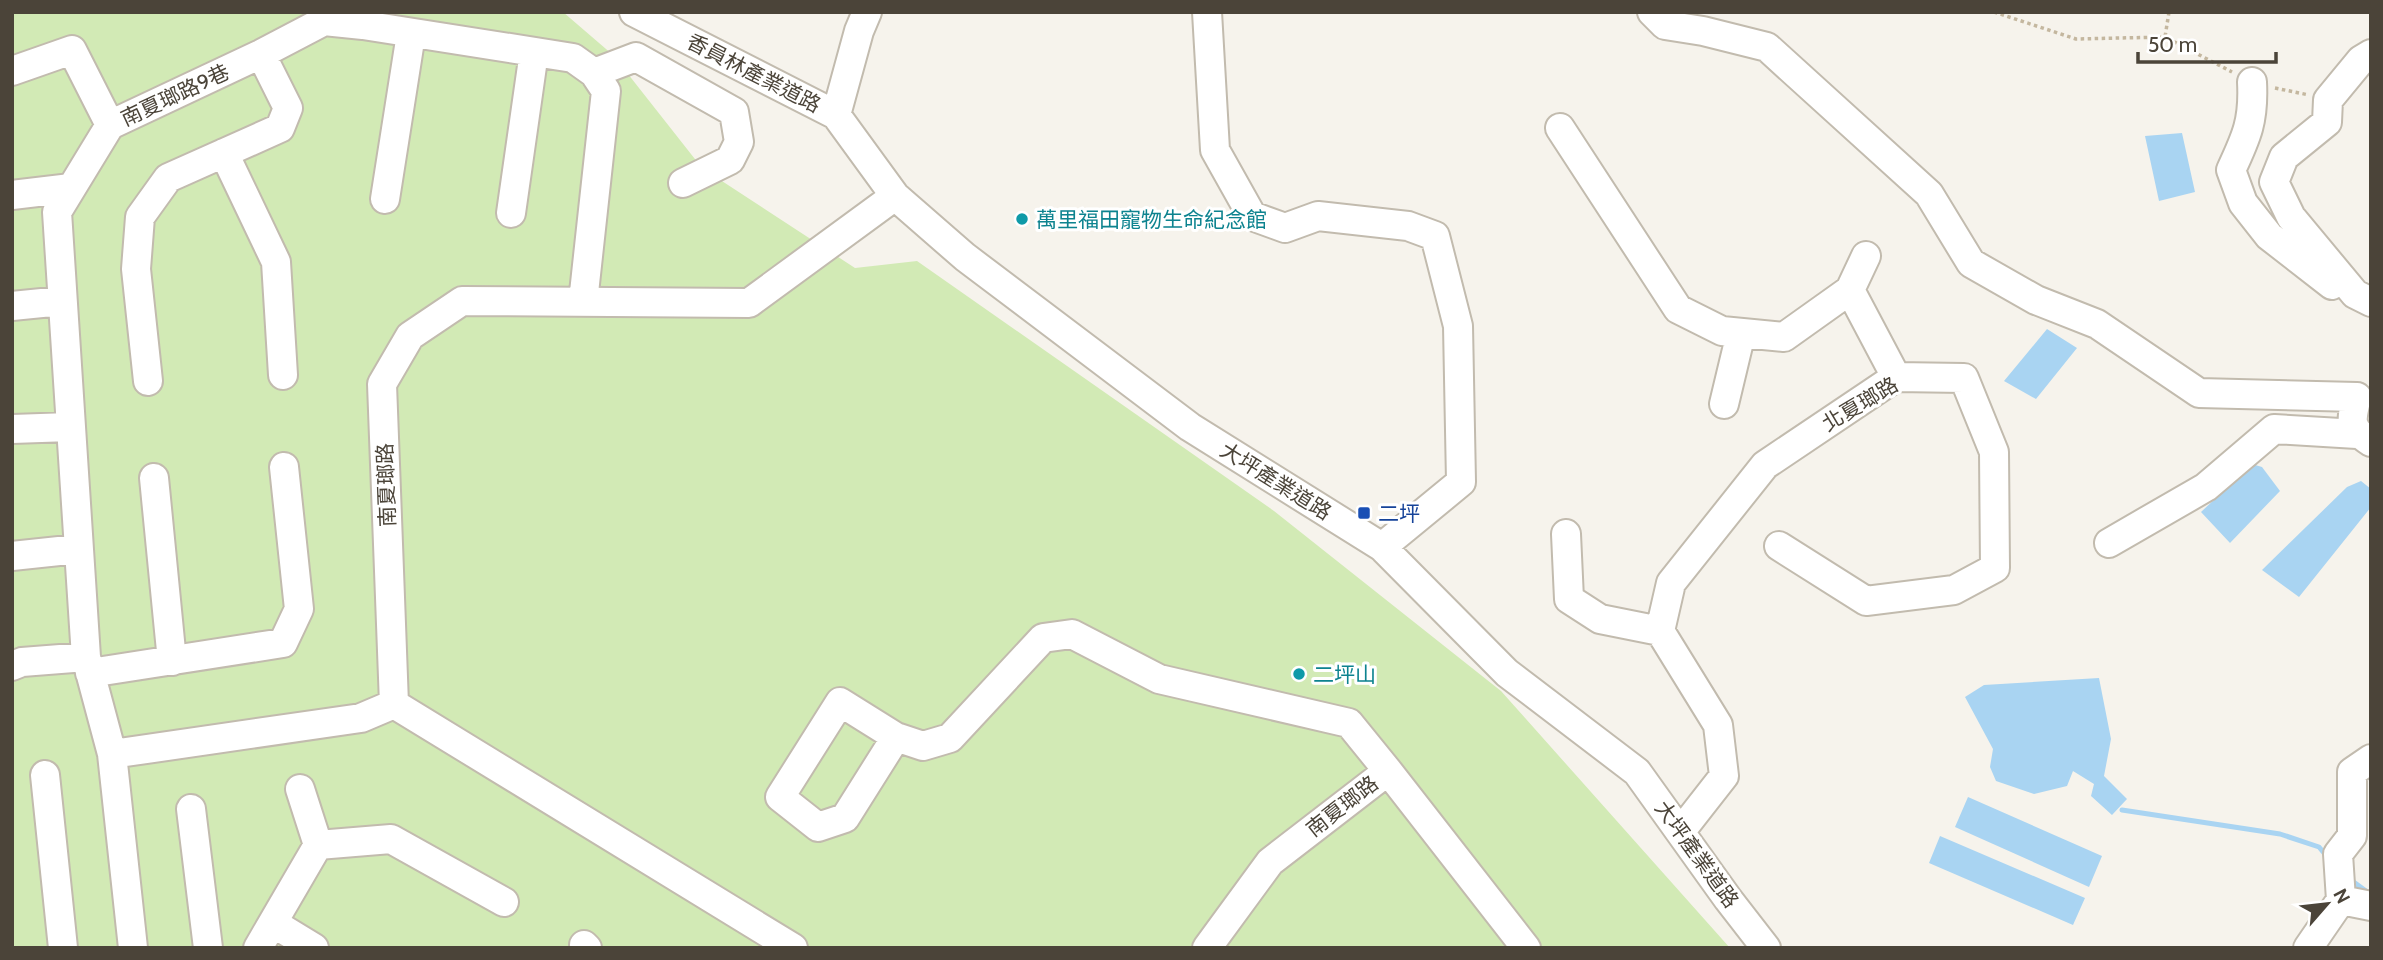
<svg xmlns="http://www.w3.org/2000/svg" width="2383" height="960" viewBox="0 0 2383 960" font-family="Cabin,'Noto Sans TC',sans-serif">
  <rect width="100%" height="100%" fill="#f6f3ec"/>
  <path fill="#d2eab5" d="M12,12h551l50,43 89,113 153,100 62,-7 357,250 227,180 229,257h-1718z"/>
  <path fill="#a9d4f2" d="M2182,133l13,59 -36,9 -14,-65z
    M2047,329l30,19 -41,51 -32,-18z
    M2252,464l10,3 18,24 -50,52 -29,-31z
    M2361,481l10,8v18l-72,90 -37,-27 85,-83z
    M2099,678l12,61 -7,37 23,23 -15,16 -21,-19 3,-12 -21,-13 -6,15 -33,8 -38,-13 -6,-14 3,-18 -28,-52 19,-12z
    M1968,797l134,59 -13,31 -134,-60z
    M1940,836l145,62 -12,27 -144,-62z"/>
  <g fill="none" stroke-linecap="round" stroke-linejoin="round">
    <path stroke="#a9d4f2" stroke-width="5" d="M2122,810l158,24 39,13 10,12
      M2355,883l15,11"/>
    <defs>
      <path id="minor" d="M634,12l202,103 59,81 70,61 225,170 192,120 125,126 130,99 91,127 38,49
        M1207,12l8,138 37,66 33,12 33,-12 90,10 27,10 23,90 3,156 -79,65
        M1652,12l13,13 38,6 64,16 162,147 42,69 65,37 61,24 102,69 158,4c-6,23 -9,31 14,45
        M2371,54l-10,6 -33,40 -1,22 -43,35 -10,25 17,35 64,77 16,8
        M12,71l60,-21 38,75
        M594,73l42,-16 98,55 5,30 -9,18 -47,23
        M2252,82c2,38 -5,54 -21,88l12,33 26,33 63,49
        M836,115l23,-84 8,-19
        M1560,128l118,181 44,22 62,6 66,-47 46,87
        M224,153l52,109 7,113
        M12,195l59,-7
        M385,199l26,-165
        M511,213l23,-161
        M1850,290l16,-34
        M12,306l50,-5
        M148,381l-12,-112 4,-52 28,-39 112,-50 8,-20 -27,-54
        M1724,404l17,-71
        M12,429l58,-2
        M154,478l18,183
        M1566,534l3,65 31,20 60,12
        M2109,543l97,-56 68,-58 83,5
        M12,556l66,-7
        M12,666l10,-4 64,-5
        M90,673l193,-30 16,-34 -15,-142
        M896,737l-56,-35 -60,95 38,30 27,-9 51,-81 27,9 27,-8 93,-100 29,-4 87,45 190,44 39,48
        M112,754l-26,-97 -29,-445 53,-87 151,-71 63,-33 39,4 210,33 21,15 12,18 -23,211
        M2371,759l-19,13v64l-14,18 3,46 30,6
        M45,775l18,173
        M300,789l18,56
        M191,809l17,139
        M1681,831l43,-55 -6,-51 -58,-94 11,-48 94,-118 131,-88 68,1 30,74 1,116 -41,22 -88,11 -87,-55
        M273,923l41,25
        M584,945l3,3
        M133,948l-21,-194 249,-36 33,-14
        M258,948l60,-103 73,-6 113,63
        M793,948l-399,-244 -12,-320 28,-48 52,-35 287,2 146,-107
        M1207,948l63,-86 118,-91 138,177
        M2308,948l33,-48"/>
    </defs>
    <use href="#minor" stroke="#c2bbae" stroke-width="32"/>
    <path stroke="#c4b79f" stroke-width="3.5" stroke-dasharray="3.5 3.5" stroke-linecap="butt" d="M1994,12l82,27 89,-2
      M2169,12l-4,25 67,35
      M2275,88l34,7"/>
    <use href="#minor" stroke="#fff" stroke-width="28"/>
  </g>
  <g fill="#0f9aa8" stroke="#fff" stroke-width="2.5">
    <circle cx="1022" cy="219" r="7"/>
    <circle cx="1299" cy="674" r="7"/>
  </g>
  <rect fill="#1a4fb4" stroke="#fff" stroke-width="2.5" x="1357" y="506" width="14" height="14" rx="3.5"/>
  <g text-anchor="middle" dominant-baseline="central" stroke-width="6" stroke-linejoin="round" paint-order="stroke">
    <g font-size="21" fill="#4b4439" stroke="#fff">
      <text transform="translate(754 73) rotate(27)">香員林產業道路</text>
      <text transform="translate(175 95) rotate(-25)">南夏瑯路9巷</text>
      <text transform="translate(1860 404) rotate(-31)">北夏瑯路</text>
      <text transform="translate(1276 481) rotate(32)">大坪產業道路</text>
      <text transform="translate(386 485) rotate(-92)">南夏瑯路</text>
      <text transform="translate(1342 806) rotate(-38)">南夏瑯路</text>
      <text transform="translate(1697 854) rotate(54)">大坪產業道路</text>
    </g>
    <g font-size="21" fill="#0d838f" stroke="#fff" text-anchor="start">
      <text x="1036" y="219">萬里福田寵物生命紀念館</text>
      <text x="1313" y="674">二坪山</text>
    </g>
    <g font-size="21" fill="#164399" stroke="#fff" text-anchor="start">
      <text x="1378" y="513">二坪</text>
    </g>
  </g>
  <rect width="2383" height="960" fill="none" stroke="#4b4439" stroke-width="28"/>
  <g transform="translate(2327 904) rotate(62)" stroke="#ffffff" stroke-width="5" paint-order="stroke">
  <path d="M0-5L12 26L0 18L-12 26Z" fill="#4b4439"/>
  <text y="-10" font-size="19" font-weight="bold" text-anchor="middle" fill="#4b4439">N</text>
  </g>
  <path d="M2138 52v10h138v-10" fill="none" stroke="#4b4439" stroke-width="3.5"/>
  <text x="2148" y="52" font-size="21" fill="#4b4439" stroke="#ffffff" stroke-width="5" paint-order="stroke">50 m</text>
</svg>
